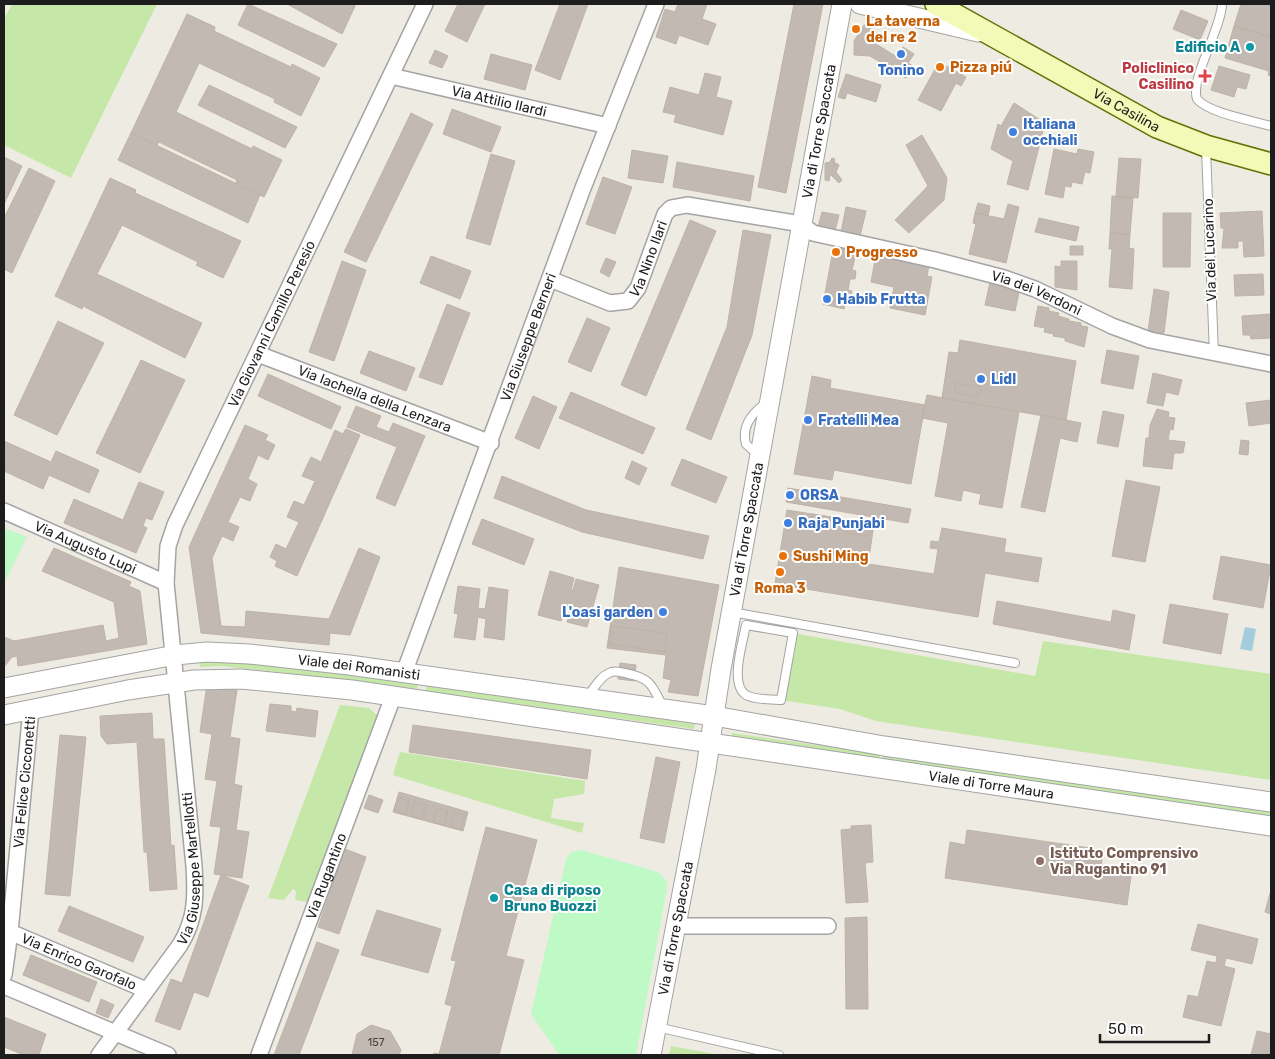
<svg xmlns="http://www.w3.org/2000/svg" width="1275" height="1059" viewBox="0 0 1275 1059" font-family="Rubik,sans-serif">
  <rect width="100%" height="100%" fill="#eeebe2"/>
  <path fill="#c5e8a8" d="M12,4h145l-86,174 -67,-33v-126z
    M793,633l242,43 8,-35 228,33v106l-395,-59 -36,-12 -59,-9z
    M222,660l121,13 75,11 -1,5 -139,-17 -59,-6 -19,1 -1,-6z
    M427,685l268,39 -1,5 -269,-38z
    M340,705l29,3 9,8 -70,186 -13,-2 1,-9 -3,-2 -9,11 -16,-2z
    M732,733l148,21 -1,6 -148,-21z
    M400,752l185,29 -1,13 -30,5 -3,19 33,5 -2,10 -189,-58z
    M883,755l388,56v6l-389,-56z
    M671,1046l49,9h-51z"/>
  <path fill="#bff9c5" d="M4,528l23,9 -23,47z
    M581,850l77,22 10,11 -32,172h-77l-28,-41 35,-155 5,-7z"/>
  <path fill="#a3cddc" d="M1245,627l11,2 -4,22 -12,-2z"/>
  <path fill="#c2bab2" stroke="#bfb2a5" d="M248,4l89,40 -13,23 -86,-42z
    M287,4h69l-14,30z
    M458,4h27l-18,38 -22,-11z
    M560,4h28l-28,76 -25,-10z
    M678,4h29l-5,15 14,5 -8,21 -29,-10 -3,9 -20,-7 9,-28 10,3z
    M794,4h29l-37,189 -28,-6z
    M1241,4h30v33l-37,-11z
    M1181,10l27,11 -8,19 -27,-11z
    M187,14l28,13 -1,4 77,36 1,-3 28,14 -19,38 -27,-14 1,-3 -76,-36 -23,49 76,37 1,-3 29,14 -18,37 -28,-14 1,-3 -78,-38 -2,3 -26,-12z
    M864,25l17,10 -5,9 21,13 6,-10 11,7 -6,9 5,3 -7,12 -36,-22 -16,-1v-14z
    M1234,26l37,11v39l-3,-1 1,-4 -44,-13z
    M435,50l13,6 -6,12 -13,-5z
    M491,54l41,11 -7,25 -41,-11z
    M939,62l27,15 -5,9 -5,-3 -15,28 -23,-11z
    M1219,66l31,9 -4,14 -9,-2 -3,10 -23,-7z
    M705,73l16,4 -5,20 16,4 -9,34 -49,-13 2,-7 -13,-3 7,-25 29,8z
    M846,74l35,11 -5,17 -29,-9 -2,6 -7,-2z
    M209,85l88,42 -12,21 -87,-43z
    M1014,103l31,20 -17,67 -21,-6 6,-23 -22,-12 7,-25 3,2z
    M452,109l49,18 -10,25 -48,-18z
    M411,113l22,11 -67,138 -22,-10z
    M131,133l129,62 -12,28 -130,-63z
    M922,135l25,43 -3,22 -35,33 -14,-13 33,-34 -22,-41z
    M1054,149l23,5 1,-5 16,3 -4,21 -5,-1 -3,12 -10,-2 -1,5 -6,-1 -2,12 -18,-4z
    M632,150l36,6 -5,27 -35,-5z
    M491,154l24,7 -25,84 -24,-7z
    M4,157l18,9 -18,38z
    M832,158l3,1 -1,3 5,3 -3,7 6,8 -3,3 -9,-9 -1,7 -4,-1v-17l5,-1z
    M1119,158l22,1 -3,39 -22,-2z
    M677,162l77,14 -4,25 -77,-14z
    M29,168l26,13 -43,92 -8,-4v-51z
    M603,177l29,10 -17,47 -29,-10z
    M110,178l26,12 -1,3 106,48 -18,37 -27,-13 2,-3 -76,-37 -25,49 105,49 -17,35 -102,-52 -1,3 -27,-13z
    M1112,196l21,2 -3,36 -20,-1z
    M978,203l12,3 -2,10 -13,-3z
    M1008,204l11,3 -13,56 -37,-9 7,-30 -3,-1 2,-10 29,6z
    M846,207l20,4 -6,25 -19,-4z
    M1262,211l2,45 -20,1 -1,-16h-5v7h-16l2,-20h-3l-1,-15z
    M822,212l17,3 -4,16 -17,-4z
    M1163,213h28l-1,54h-27z
    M1039,218l40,9 -3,14 -41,-9z
    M690,220l26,11 -70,165 -25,-11z
    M743,230l28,5 -19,100 -41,105 -25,-11 41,-102z
    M1110,233l20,1 -1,14 5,1 -2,40 -23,-2 3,-38h-3z
    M834,245l23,4 -5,21 4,1 -1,8h-5l-2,11 4,1 -2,8 -4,-1 -2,11 -21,-5z
    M1070,246h13v9h-13z
    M876,255l53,10 -2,11 5,1 -7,38 -35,-7 4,-21 -23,-5z
    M431,256l40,15 -11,28 -40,-16z
    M606,258l10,4 -7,15 -9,-5z
    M342,261l24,9 -32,91 -25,-9z
    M1061,261h16v29l-22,-3v-21l6,1z
    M1263,274l1,21 -29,1 -1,-21z
    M990,282l30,6 -5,23 -30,-6z
    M1154,289l15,3 -5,41 -16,-2z
    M447,304l23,9 -28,72 -23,-8z
    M1038,306l11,2v3l10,2 -1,3 11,3v2l12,2v3l7,1 -4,20 -19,-6v-3l-12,-2 1,-2 -10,-2 1,-4 -11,-2z
    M1271,314v24l-20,1 -1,-4h-7l-1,-19z
    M587,318l23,10 -19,44 -23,-10z
    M58,321l46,22 -47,92 -43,-20z
    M960,340l116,21 -10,59 -124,-22 7,-46 9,1z
    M1107,350l32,6 -6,33 -32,-6z
    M369,351l46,17 -9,23 -46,-18z
    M141,360l44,20 -45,93 -44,-20z
    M1153,373l29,7 -4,15 -12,-3 -3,14 -16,-3z
    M268,374l73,33 -10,22 -73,-33z
    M812,376l19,4 -1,8 95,17 -14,79 -77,-14 -2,10 -38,-6z
    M956,383l25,4 -1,7 -2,-1 -1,4 -23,-4z
    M571,392l84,36 -12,26 -84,-36z
    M927,395l92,17 -17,96 -23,-4 2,-10 -18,-4 -2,11 -26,-5 13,-73 -26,-5z
    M533,396l24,11 -18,42 -24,-11z
    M1271,400v23l-22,3 -3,-23z
    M356,406l25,10 -5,11 13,5 4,-9 32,13 -30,70 -19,-8 21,-51 -50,-20z
    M1157,409l12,3 -1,5 7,1 -2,12 -3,-1 -2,11 17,2 -2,11h-9l-2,16 -29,-3 3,-28h3l1,-13z
    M1103,411l21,4 -6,32 -21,-4z
    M1041,415l40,8 -4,19 -17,-4 -15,74 -24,-5z
    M245,425l23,10 -3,5 10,5 -7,15 -10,-5 -10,24 9,5 -7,17 -10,-4 -12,25 11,5 -6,14 -11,-5 -10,22 9,68 24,1 1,-16 83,8 30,-71 21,9 -30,78 -20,-2 -1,12 -128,-12 -12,-86z
    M346,429l14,6 -63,141 -22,-10 2,-5 -7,-4 6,-13 10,5 13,-27 -12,-5 7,-16 10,4 11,-24 -13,-5 9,-19 10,5 14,-32 8,4z
    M1241,440l8,1 -1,14 -9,-1z
    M4,441l47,21 5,-11 43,19 -10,23 -40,-18 -6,14 -39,-18z
    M682,459l45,18 -11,26 -45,-18z
    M632,461l15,7 -8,17 -14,-7z
    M502,476l84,34 123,26 -6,23 -121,-27 -88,-34z
    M1126,480l34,7 -15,75 -33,-6z
    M139,482l25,10 -12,28 -6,-2 -3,8 4,2 -11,25 -72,-30 10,-24 49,21z
    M788,488l123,21 -3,14 -122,-21z
    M787,510l87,14 -6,40 66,10 4,-25 -8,-1 1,-7 8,1 3,-14 64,11 -2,13 38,6 -4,24 -53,-9 -7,44 -203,-33z
    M812,514l25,4 -2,12 -25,-4z
    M482,519l52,20 -10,26 -52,-21z
    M845,520l25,4 -2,12 -25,-4z
    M54,548l77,34 -2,4 11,5 7,53 -129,22 -1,-10 -5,1 -8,10v-30l10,4 89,-16 3,16 13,-3 -5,-36 -72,-31z
    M1221,556l50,9 -8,43 -50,-9z
    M619,567l100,18 -21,111 -30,-4 3,-12 -8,-2 3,-23 -59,-7z
    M550,571l24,7 -3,12h2l3,-11 23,6 -12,42 -20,-5 5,-15 -6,-2 -5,16 -23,-6z
    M458,586l22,3 -2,19 7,1 4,-22 19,3 -4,50 -20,-3 2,-18 -8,-2 -3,23 -21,-3 4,-23 -4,-1z
    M997,601l114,21 2,-12 22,5 -6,35 -136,-26z
    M1170,604l58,10 -7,40 -58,-11z
    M611,626l56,7 -2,19 -56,-8z
    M620,663l16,2 -2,16 -16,-2z
    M207,685l30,5 -7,47 10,2 -6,45 8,2 -6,44 13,2 -7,46 -28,-4 7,-47 -11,-1 7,-45 -12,-2 7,-45 -12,-2z
    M270,704l21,2v5l5,1 1,-4 21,3 -3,26 -49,-6z
    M152,713l1,26h11l7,107 3,-1 3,44 -27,2 -3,-39h-3l-7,-110 -30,2 -6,-8 -1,-20z
    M413,725l178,25 -4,29 -178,-27z
    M60,735l26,2 -16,159 -25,-2z
    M656,757l24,5 -16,81 -24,-5z
    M399,792l69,20 -5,19 -70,-19z
    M369,795l14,5 -5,13 -14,-5z
    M399,798l10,3 -3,13 -11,-3z
    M415,802l11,3 -4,14 -11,-3z
    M437,808l11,3 -4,14 -11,-3z
    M454,813l11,2 -4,14 -11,-3z
    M871,825l2,37 -8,1 3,39 -22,1 -5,-73 10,-1v-3z
    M486,827l51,13 -31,116 18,4 -25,95h-66l1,-2 5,1 13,-48 -7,-2 11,-43 -5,-1z
    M967,830l137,20 -3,15 31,4 -5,36 -182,-27 5,-36 15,3z
    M345,849l21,8 -27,77 -21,-7z
    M221,875l28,11 -41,111 -14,-5 -14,38 -25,-9 16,-42 11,4z
    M1271,890v24l-6,-2z
    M69,906l75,31 -11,25 -75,-31z
    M377,910l64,19 -13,44 -67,-18z
    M867,917l1,92h-22l-1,-91z
    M1198,924l60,15 -6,25 -26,-6 -2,8 11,3 -14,57 -38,-9 5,-22 10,2 9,-36 9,2 1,-7 -26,-6z
    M317,942l22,8 -40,105h-25z
    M31,955l66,27 -8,20 -66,-27z
    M101,999l13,6 -6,13 -12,-5z
    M4,1017l42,17 -7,21h-15l-20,-8z
    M371,1025l19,6 11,19 -2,5h-47l5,-21z
    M1257,1031l14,3v21h-20z"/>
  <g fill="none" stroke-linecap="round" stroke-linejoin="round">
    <defs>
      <path id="service" d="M1222,4c-1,26 -32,74 -25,95 11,14 57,22 74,27
        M1206,149l8,205
        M758,455l-12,-11c-5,-18 6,-31 20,-41
        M732,612l283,51
        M746,625l47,8 -12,67c-10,-1 -27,0 -35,-5 -17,-11 -3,-53 0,-70z
        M588,696c6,-8 12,-19 21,-23 5,-3 11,-1 16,0 26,5 27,12 38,34
        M657,1027l122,28"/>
      <g id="minor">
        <path id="s1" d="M391,76l217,50"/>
        <path id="s2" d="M550,279l60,24 18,-2 10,-13 27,-74 6,-6 16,-3 114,19 12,9 122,27 69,18 31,11 77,37 38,14 121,24"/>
        <path id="s3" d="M258,354l233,89"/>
        <path id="s4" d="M4,511l162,72"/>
        <path id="s5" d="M404,673l179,-485 73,-184"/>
        <path d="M676,926h152"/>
        <path id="s6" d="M10,932l136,58"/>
        <path id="s7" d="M4,975l6,-43 21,-223"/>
        <path d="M4,986l164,69"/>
        <path id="s8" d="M99,1055l81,-110c16,-26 16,-49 14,-79l-28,-283 2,-37 7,-21 250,-521"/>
        <path id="s9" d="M259,1055l134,-358"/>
      </g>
      <g id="tertiary">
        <path d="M860,4l118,28"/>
        <path id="s10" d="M4,688l171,-33 32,-3 42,2 100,11 365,51 170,30 387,56"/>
        <path id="s11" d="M4,715l124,-25 66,-10 47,-1 111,11 919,136"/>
        <path id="s12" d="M651,1055l55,-286 15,-100 121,-665"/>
      </g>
      <g id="secondary">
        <path id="s13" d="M936,4l221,123 49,19 65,18"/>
      </g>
    </defs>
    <use href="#service" stroke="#a4a4a4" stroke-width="10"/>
    <use href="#minor" stroke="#a4a4a4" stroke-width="18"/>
    <use href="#tertiary" stroke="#a4a4a4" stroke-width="21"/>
    <use href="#secondary" stroke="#627205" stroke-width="24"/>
    <use href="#service" stroke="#fff" stroke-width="8"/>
    <use href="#minor" stroke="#fff" stroke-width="15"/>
    <use href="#tertiary" stroke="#fff" stroke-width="19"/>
    <use href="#secondary" stroke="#f3f9b6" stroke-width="21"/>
  </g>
  <g fill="#e8710a" stroke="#fff" stroke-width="2">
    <circle cx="856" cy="29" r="5"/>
    <circle cx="940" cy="67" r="5"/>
    <circle cx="836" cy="252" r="5"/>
    <circle cx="783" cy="556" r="5"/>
    <circle cx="780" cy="572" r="5"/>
  </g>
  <g fill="#0f9aa8" stroke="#fff" stroke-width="2">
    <circle cx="1250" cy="47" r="5"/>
    <circle cx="494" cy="898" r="5"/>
  </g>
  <g fill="#3f7fe0" stroke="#fff" stroke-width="2">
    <circle cx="901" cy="54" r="5"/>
    <circle cx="1013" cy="132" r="5"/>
    <circle cx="827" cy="299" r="5"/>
    <circle cx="981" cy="379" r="5"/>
    <circle cx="808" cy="420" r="5"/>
    <circle cx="790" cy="495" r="5"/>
    <circle cx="788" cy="523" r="5"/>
    <circle cx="663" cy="612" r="5"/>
  </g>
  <path fill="#e0444e" stroke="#fff" stroke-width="2" d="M1202.5 68.5h5v5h5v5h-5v5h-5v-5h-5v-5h5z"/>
  <circle fill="#8d6e63" stroke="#fff" stroke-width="2" cx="1040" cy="861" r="5"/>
  <g text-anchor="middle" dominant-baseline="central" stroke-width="4" stroke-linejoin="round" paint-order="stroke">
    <g font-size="11" fill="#464442">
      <text x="376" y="1042">157</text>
    </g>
    <g font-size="14" font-weight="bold" fill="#c56008" stroke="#fff" text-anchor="start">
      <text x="866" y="21">La taverna<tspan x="866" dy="16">del re 2</tspan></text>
      <text x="950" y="67">Pizza piú</text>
      <text x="846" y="252">Progresso</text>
      <text x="793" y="556">Sushi Ming</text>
      <text x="780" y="588" text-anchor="middle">Roma 3</text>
    </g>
    <g font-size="14" font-weight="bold" fill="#0d838f" stroke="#fff" text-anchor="end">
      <text x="1240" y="47">Edificio A</text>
      <text x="504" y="890" text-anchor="start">Casa di riposo<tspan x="504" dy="16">Bruno Buozzi</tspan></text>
    </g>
    <g font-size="14" font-weight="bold" fill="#be3a42" stroke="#fff" text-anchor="end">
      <text x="1194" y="68">Policlinico<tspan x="1194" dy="16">Casilino</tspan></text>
    </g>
    <g font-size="14" font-weight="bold" fill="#366cbe" stroke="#fff" text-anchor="start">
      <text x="901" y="70" text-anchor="middle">Tonino</text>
      <text x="1023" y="124">Italiana<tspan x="1023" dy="16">occhiali</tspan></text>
      <text x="837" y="299">Habib Frutta</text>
      <text x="991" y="379">Lidl</text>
      <text x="818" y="420">Fratelli Mea</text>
      <text x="800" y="495">ORSA</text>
      <text x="798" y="523">Raja Punjabi</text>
      <text x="653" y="612" text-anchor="end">L'oasi garden</text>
    </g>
    <g font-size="14" fill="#1d1d1d" stroke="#fff">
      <text stroke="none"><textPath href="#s1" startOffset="111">Via Attilio Ilardi</textPath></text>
      <text stroke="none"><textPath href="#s13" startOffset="218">Via Casilina</textPath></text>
      <text stroke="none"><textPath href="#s12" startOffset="939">Via di Torre Spaccata</textPath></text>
      <text transform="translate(1210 250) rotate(-92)">Via del Lucarino</text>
      <text stroke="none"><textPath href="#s2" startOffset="130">Via Nino Ilari</textPath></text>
      <text stroke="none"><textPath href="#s2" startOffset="565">Via dei Verdoni</textPath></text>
      <text stroke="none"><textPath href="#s8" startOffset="785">Via Giovanni Camillo Peresio</textPath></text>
      <text stroke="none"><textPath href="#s5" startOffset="358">Via Giuseppe Berneri</textPath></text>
      <text stroke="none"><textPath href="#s3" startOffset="125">Via Iachella della Lenzara</textPath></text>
      <text stroke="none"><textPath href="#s12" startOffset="534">Via di Torre Spaccata</textPath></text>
      <text stroke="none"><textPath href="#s4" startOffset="89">Via Augusto Lupi</textPath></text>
      <text stroke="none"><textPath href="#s10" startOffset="359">Viale dei Romanisti</textPath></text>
      <text stroke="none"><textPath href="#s7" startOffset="194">Via Felice Cicconetti</textPath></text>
      <text stroke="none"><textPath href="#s11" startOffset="998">Viale di Torre Maura</textPath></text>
      <text stroke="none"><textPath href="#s8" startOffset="215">Via Giuseppe Martellotti</textPath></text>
      <text stroke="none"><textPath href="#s9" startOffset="191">Via Rugantino</textPath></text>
      <text stroke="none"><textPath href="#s12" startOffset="129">Via di Torre Spaccata</textPath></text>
      <text stroke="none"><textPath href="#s6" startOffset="75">Via Enrico Garofalo</textPath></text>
    </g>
    <g font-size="14" font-weight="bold" fill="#785e54" stroke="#fff" text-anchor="start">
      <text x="1050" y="853">Istituto Comprensivo<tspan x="1050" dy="16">Via Rugantino 91</tspan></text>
    </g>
  </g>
  <rect width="1275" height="1059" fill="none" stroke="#1d1d1d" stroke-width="10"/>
  <path d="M1100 1034v8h109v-8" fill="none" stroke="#1d1d1d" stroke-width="2.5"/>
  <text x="1108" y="1034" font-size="15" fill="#1d1d1d" stroke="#ffffff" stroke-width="4" paint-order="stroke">50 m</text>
</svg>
